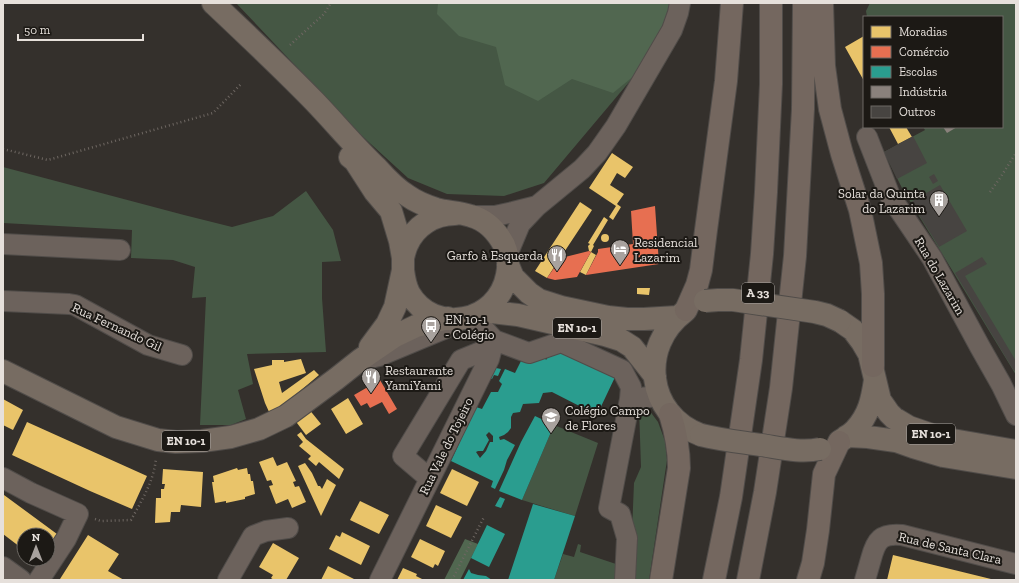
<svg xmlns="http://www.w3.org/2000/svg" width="1019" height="583" viewBox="0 0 1019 583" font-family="'Zilla Slab',serif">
  <rect width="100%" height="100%" fill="#34302c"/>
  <path fill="#455744" d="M236,3h434l-35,72 -91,108 -40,13 -57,-2 -39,-16 -47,-43z
    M870,3h146v372l-114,-187 -18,-36 41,-22 -2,-3h79v-110h-135l-1,-6z
    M3,167l181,48 48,12 41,-11 33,-25 27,39 8,31 -19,1v36l4,54 -79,2 6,30 -15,6 8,29 -15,6h-31l6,-128 -14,1 3,-31 -22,-7 -42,-2 1,-28 -129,-7z
    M646,406l12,16 7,19 2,19 -18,120h-19l4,-97 7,-16 -2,-59z
    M554,425l44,18 -23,73 -53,-16z
    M578,544l3,1 -1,7 42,14 -2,14h-66l9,-26 11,3z"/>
  <path fill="#516750" d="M438,3h232l-1,11 -34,61 -22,18 -41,-14 -34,22 -33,-16 -9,-38 -37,-11 -22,-22z
    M465,539l13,5 -18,36h-16z"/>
  <path fill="#e9c46a" d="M864,36v45l-19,-34z
    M889,127h17l6,10 -14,7z
    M612,153l21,14 -8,11 -8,-5 -7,12 14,9 -7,10 4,3 -8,13 -4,-3 7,-11 -27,-18z
    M580,202l12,8 -45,68 -12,-7z
    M604,217l4,3 -15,25 1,1 -3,6 -2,-1 -1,-5 2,-2 -2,-1z
    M601 238a4 4 0 1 1 8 0a4 4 0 1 1-8 0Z
    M591,252l5,3 -10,20 -6,-3z
    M637,288h13l-1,7 -12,-1z
    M301,359l5,14 -27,9 3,11 32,-23 5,5 -38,32 -11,7 -5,-11 -11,-34 18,-4v-5h12v2z
    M348,398l15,26 -17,10 -15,-25z
    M3,399l20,11 -10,20 -10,-5z
    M308,408l13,16 -15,11 -12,-16z
    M27,422l120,54 -15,33 -42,-18 -78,-36z
    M301,432l5,7 38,30 -5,10 -20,-17 -3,4 -8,-7 3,-3 -12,-10 4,-4 -6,-7z
    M273,457l4,9 10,-4 9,19 -3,1 2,5 4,-1 7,16 -14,6 -4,-9 -12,5 -7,-18 4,-1 -2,-5 -4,1 -8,-19z
    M305,463l7,10 6,13h2l2,3 5,-10 9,6 -15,31 -23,-50z
    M237,468l1,2 9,-2 1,6h2l1,7h2l2,13 -10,3v2l-19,4v-2l-11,2 -3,-21h2l-1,-6z
    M163,469l40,3 -2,35 -20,-2 -1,7h-9l-1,10 -15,1 1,-25h5v-9h3l1,-5h-3z
    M452,469l27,13 -12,24 -27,-13z
    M4,495l53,39 -9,12v-11h-24v15l-21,-16v-37z
    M360,501l29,14 -10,19 -29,-14z
    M436,505l26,12 -11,21 -25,-12z
    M342,532l28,14 -9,19 -32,-16 7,-14 4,2z
    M88,535l31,19 -11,17 16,9 -64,-1z
    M420,539l25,12 -7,15 -3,-2 -2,4 -22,-11z
    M273,543l26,15 -13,22h-12l-3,-2 2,-3 -14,-8z
    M893,555l98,24v1h-104z
    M328,566l26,13v1h-33z
    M403,568l14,6 -1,2 8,4h-27z"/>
  <path fill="#e76f51" d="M655,206l4,58 -73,11 12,-23v-3l35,-5 -2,-33z
    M589,251l2,1 -14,25 -22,3 -8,-2 14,-20z
    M380,380l17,29 -8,5 -7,-12 -12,6 -3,-5 -6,3 -7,-11z"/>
  <path fill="#2a9d8f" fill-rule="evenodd" d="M555,347l39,15v6l5,2 4,-1 13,6 -19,40 -45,-23 -9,1 -4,10 -16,1 -3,8 -7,1 -2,4v11l-3,4 -4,3 -5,2 1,3 4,-1 11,6 -8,15 -3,10 -9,19 -4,-2 2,-6 -42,-20 25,-54 6,2 9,-17h7l4,-8 -3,-3 6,-12 10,4 8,-16 21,-1 2,4zM489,432l4,4v6h-3l-4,9 -6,7 -4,-6 2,-1h5l6,-11 -3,-5z
    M496,368l5,1 -3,7 -4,-1 -2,4 -3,-1 3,-5 1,1z
    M535,416l19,9 -32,75 -23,-9 22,-49z
    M500,497l5,2 -4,9 -6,-2z
    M533,504l42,12 -21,64h-46z
    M487,525l18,9 -16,33 -18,-9z
    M469,569l2,4 7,2 8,1 6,4h-29z"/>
  <path fill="#8a817c" d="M943,127h14l-10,6z"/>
  <path fill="#474441" d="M913,136l14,27 -30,16 -13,-27z
    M934,174l4,7 -5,3 -4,-7z
    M940,185l27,46 -28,16 -28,-45z
    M982,257l5,7 -22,12 51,85v9l-2,1 -59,-98z"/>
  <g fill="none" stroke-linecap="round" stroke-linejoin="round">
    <defs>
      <path id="minor" d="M867,137l23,59 42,62 48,89 21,37 15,31
        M471,216h24l18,-4 24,-6
        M3,244l117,6
        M507,255l13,-31 17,-18 45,-37 15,-16 19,-27 56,-96 6,-17 2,-10
        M3,301l66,3 6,1 73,40 34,10
        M494,340l35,13 32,-11 61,28 9,17 -1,12 29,-3
        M370,358l9,-2 67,-28 14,-9
        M3,478l28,15 47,21 -12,25 -27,41
        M430,479l-27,-23 58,-96 22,-9h8
        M3,567l18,13
        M228,580l25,-44 13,-5 22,-3
        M380,580l109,-221 5,-19 -22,-24
        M625,580l2,-42 -7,-24 -11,-6 21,-109
        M865,580c2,-7 4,-14 6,-21 5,-19 10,-26 31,-24l114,29"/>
      <path id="major" d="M213,3c35,33 69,65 102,99 21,22 40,45 62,66 8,9 21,22 31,28 7,5 19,10 28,13 11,3 24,3 35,7 15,4 26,16 33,29 4,9 5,21 3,30 -9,48 -73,61 -98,18 -4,-8 -5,-15 -6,-23
        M350,157l5,4 20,31 16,19 9,30 3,17v12l-8,37 -8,17 -17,23
        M403,258c1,-4 2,-9 4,-13 8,-19 27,-31 48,-31
        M508,265l5,12 16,16 10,7 22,7 47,10 19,2h17l33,-2
        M483,311l35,4 87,20 16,5 11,7 23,29
        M684,312c-45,34 -38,103 17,123
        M840,321l13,9 9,12 7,12 11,46 9,13 5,5 15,9 32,11 75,13
        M3,371l113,56 42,13 18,2 26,-1 29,-4 28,-8 27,-13 50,-37 24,-19 35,-24 21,-10 32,-8
        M847,436l21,1 28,4 17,6 30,9 73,12
        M840,441c5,-3 11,-7 15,-11 14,-15 17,-30 20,-50"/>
      <path id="highway" d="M822,3l2,63 6,43 12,45 18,56 11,53 2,31v72
        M686,310l11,-25 4,-15 5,-40 20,-149 6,-78
        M661,580l18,-112c0,-20 -3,-35 -9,-54
        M714,580l17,-83 20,-137 11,-106 4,-62 5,-108v-81
        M748,580l17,-88 16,-104 14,-132 8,-147 1,-106
        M808,580l5,-17 5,-33 6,-56 15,-32"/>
    </defs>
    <use href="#minor" stroke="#504c49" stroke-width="22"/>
    <use href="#major" stroke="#504c49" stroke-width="24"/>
    <use href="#highway" stroke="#504c49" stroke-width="24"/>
    <path stroke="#6e6762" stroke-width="2.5" stroke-dasharray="1 3" stroke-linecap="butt" d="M290,45l34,-31 7,-11
      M3,149l45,11 165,-47 28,-29
      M990,192l10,-14 16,-25
      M95,519l6,2 30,-1c11,-20 23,-39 25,-62
      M452,580l32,-63"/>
    <use href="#minor" stroke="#6c625c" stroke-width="20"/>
    <use href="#major" stroke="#776c62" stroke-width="22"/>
    <use href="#highway" stroke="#74675f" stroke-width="22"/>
    <defs>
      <path id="major-bridge" d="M705,301l13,-1h15l82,12 12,3 13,6
        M701,435c20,5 40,7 60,10 20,3 39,8 59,4"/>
    </defs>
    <use href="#major-bridge" stroke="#504c49" stroke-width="24" stroke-linecap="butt"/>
    <use href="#major-bridge" stroke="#776c62" stroke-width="22"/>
  </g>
  <defs>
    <symbol id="building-pin" viewBox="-11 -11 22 30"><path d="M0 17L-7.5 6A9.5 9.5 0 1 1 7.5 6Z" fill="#a8a29e" stroke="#1c1915"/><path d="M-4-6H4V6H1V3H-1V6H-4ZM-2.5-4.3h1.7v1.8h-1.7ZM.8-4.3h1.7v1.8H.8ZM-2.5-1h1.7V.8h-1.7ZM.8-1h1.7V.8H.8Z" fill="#fff"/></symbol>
    <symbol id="hotel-pin" viewBox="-11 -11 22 30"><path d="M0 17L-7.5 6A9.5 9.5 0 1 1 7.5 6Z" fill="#a8a29e" stroke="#1c1915"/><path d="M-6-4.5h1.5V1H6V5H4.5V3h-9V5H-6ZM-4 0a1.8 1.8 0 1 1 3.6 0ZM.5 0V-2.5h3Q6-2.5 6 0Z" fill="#fff"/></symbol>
    <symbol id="restaurant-pin" viewBox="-11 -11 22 30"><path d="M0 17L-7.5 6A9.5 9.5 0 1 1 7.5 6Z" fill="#a8a29e" stroke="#1c1915"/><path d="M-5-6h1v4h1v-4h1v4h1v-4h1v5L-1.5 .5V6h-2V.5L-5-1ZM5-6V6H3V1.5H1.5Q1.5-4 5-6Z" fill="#fff"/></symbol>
    <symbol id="bus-pin" viewBox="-11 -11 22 30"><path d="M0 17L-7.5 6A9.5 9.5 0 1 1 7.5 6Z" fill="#a8a29e" stroke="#1c1915"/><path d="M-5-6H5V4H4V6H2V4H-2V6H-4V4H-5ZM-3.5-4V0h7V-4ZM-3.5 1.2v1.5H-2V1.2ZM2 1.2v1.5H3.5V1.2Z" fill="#fff"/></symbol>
    <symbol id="school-pin" viewBox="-11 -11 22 30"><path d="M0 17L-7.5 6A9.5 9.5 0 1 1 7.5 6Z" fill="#a8a29e" stroke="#1c1915"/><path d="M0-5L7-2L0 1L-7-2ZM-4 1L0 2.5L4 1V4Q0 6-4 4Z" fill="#fff"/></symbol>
  </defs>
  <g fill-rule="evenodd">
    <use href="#building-pin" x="928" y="189" width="22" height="30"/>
    <use href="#hotel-pin" x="609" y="238" width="22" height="30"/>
    <use href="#restaurant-pin" x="546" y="244" width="22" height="30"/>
    <use href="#bus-pin" x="420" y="315" width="22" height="30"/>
    <use href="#restaurant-pin" x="360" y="366" width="22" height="30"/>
    <use href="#school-pin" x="540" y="406" width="22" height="30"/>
  </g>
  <g text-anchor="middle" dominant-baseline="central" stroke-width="4" stroke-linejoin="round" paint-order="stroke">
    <g fill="#1c1915" stroke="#a9a4a0" stroke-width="1">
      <rect x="742" y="283" width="32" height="20" rx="3"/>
      <rect x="553" y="318" width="48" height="20" rx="3"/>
      <rect x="907" y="424" width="48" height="20" rx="3"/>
      <rect x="162" y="431" width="48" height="20" rx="3"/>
    </g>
    <g font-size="12" font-weight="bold" fill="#e6e0db">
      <text x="758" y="293">A 33</text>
      <text x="577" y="328">EN 10-1</text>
      <text x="931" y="434">EN 10-1</text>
      <text x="186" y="441">EN 10-1</text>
    </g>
    <g font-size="13" fill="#e6e0db" stroke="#1c1915" text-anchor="start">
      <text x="925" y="193" text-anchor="end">Solar da Quinta<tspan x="925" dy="15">do Lazarim</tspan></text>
      <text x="634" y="242">Residencial<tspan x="634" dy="15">Lazarim</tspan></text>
      <text x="543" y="255" text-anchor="end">Garfo à Esquerda</text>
      <text x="445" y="319">EN 10-1<tspan x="445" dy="15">- Colégio</tspan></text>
      <text x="385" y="370">Restaurante<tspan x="385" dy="15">YamiYami</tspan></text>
      <text x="565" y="410">Colégio Campo<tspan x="565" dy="15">de Flores</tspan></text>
    </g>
    <g font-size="13" fill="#e6e0db" stroke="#1c1915">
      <text transform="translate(940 276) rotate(60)">Rua do Lazarim</text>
      <text transform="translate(117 327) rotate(25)">Rua Fernando Gil</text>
      <text transform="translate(446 446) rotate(-64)">Rua Vale do Tojeiro</text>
      <text transform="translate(950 548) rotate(13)">Rua de Santa Clara</text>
    </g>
  </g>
  <rect width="1019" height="583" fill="none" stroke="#e6e0db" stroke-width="8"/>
  <rect x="863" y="16" width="140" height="112" fill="#1c1915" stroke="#6d6964"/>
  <rect x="871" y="26" width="20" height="12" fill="#e9c46a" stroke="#6d6964"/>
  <text x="899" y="36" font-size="12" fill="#e6e0db">Moradias</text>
  <rect x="871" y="46" width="20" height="12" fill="#e76f51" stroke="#6d6964"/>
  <text x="899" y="56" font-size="12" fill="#e6e0db">Comércio</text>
  <rect x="871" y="66" width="20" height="12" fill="#2a9d8f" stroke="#6d6964"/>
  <text x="899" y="76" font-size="12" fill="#e6e0db">Escolas</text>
  <rect x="871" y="86" width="20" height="12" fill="#8a817c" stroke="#6d6964"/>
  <text x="899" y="96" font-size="12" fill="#e6e0db">Indústria</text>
  <rect x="871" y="106" width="20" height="12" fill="#474441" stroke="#6d6964"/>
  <text x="899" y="116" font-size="12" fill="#e6e0db">Outros</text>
  <g transform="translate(36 547)"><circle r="19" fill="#1c1915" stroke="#6d6964"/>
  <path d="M0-3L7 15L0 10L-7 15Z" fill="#a8a29e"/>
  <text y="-6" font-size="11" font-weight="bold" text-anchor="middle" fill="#e6e0db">N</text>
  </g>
  <path d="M18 34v6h125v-6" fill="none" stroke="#e6e0db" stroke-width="2"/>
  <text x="24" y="34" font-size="12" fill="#e6e0db" stroke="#1c1915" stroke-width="3" paint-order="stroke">50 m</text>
</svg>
